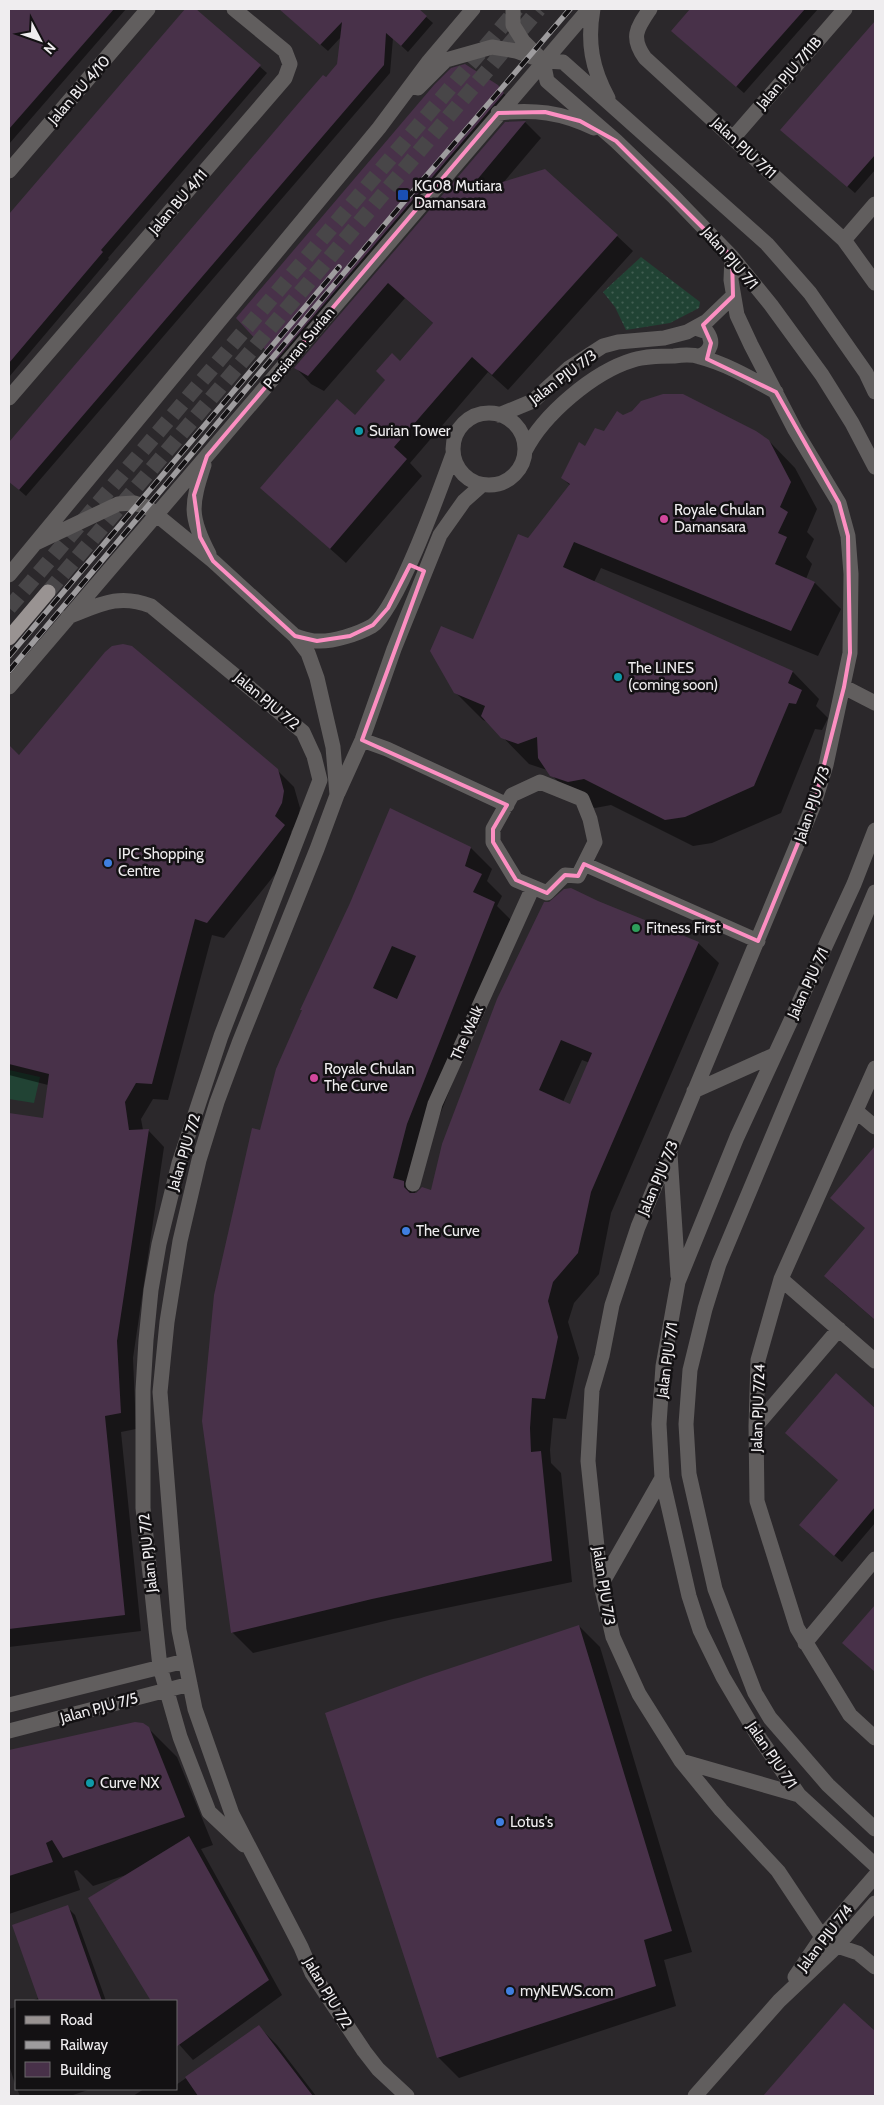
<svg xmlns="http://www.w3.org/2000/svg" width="884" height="2105" viewBox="0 0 884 2105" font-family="Cabin,sans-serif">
  <defs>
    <pattern id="grass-dots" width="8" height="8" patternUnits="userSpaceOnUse" patternTransform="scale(1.25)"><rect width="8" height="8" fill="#214334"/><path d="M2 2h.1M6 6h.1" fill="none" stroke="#425e52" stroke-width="1.8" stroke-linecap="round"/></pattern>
  </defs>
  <rect width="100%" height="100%" fill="#2b282b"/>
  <path fill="url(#grass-dots)" d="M641,257l59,45 -1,6 -29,15 -44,7 -11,-23 -12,-15z"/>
  <path fill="#214334" d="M9,1070l31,7 -6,26 -25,-4z"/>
  <path fill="#0007" fill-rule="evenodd" d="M9,9h117l-117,135z
    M187,9h7l73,64 -159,185 1,1 -100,118v-161z
    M280,9h137l16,14 -25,29 -15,-14 -3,35 -364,423 -17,-15v-38l294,-343 35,-35 3,-28 -13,14z
    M692,9h126l-74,84 -72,-62z
    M875,23v147l-20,23 -73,-63z
    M501,90l6,7 -226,265 -6,-4 -38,-40z
    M525,122l16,16 -38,45 114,53 16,15 -125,139 -20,-18 -78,91 12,13 -76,87 -84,-75 93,-72 79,-92 -29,-26 -81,93 -13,-7 -15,-16 209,-245z
    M623,416l145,24 27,28 22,41 -10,23 7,7 -8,18 6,7 -6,15 9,4 26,26 -23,47 -217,-88 -7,14 199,90 26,27 -3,7 12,12 -6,12 -7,-1 -34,84 -69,30 -19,3 -82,-41 -16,3 -17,-6 -31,-32 -18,-6 -41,-42 -5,-2 -28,-28 18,-51 56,-101 42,-54 -9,-8 24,-30z
    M14,752l5,5 258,13 17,17 6,21 -2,12 -7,12 10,10 -77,96 -12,-3 -44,165 -15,-1 -12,20 2,11h5l16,17 -31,211 3,71 -15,3 20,199 -132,16v-533l35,5 4,-34 -39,-10v-317z
    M471,848l21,21 -5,12 15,15 -5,10 18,18 -87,221 -14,51 18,-4 165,-290 101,41 21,20 -108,250 -12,61 -25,29 -6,19 11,36 -13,61 -13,-1 -3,32 1,13 10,10 11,109 -179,37 -140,34 -21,-21 29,-501 16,-61zM582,1060l8,3 -19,42 -8,-3z
    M873,1150l2,1v169l-43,-37 35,-54z
    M836,1375l39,33v115l-33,39 -35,-30 33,-51z
    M875,1607v64l-31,-28z
    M579,1626l21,21 92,305 -28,8 12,46 -217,72 -21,-21z
    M135,1723l13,5 29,29 36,88 -12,4 81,146 -89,65 -17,-19v-40h-24l-63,-103 37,-23 -33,11 -16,-16 -3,1 6,19 -71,24v-163z
    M68,1908l7,7 31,86h-75l8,-3z
    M844,2005l31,27v64h-110z
    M16,2007v80l-7,-22v-56z
    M259,2027l18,18 39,51h-183l11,-7h32v-4z
    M17,2089h74l-21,7h-50z"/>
  <path fill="#483149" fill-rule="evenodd" d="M9,9h105l-105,120z
    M185,9h11l65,56 -160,185 2,2 -94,111v-149z
    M279,9h140l8,7 -26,30 -15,-13 -2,32 -365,425 -10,-8v-40l293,-343 21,-24 3,2 11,-13 5,-42 -22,23z
    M690,9h115l-69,78 -65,-56z
    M875,21v134l-28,32 -67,-57z
    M465,64l33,21 6,8 -227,266 -7,-4 -34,-37 198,-233 17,-17z
    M526,121l-60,72 79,-24 73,66 -126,140 -20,-18 -78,90 13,12 -77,90 -70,-61 77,-89 18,16 30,-35 -9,-9 16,-18 8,8 33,-38 -45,-40 -80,93 -14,-8 211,-246z
    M663,394h20l73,37 13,9 22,42 -11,25 8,5 -10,21 9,4 -12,27 40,18 -24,49 -217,-89 -11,25 230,104 -5,12 14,7 -6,14 -7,-1 -35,83 -69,31 -20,3 -81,-41 -16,3 -18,-6 -12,-18 -1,-21 -19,7 -17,-6 -20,-22 4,-10 -31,-13 -24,-42 11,-25 32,13 45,-105 10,4 42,-54 -9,-6 18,-36 6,4 10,-18 9,3 13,-20 6,4 9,-4 9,-10z
    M123,644l9,2 146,123 6,22 -2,12 -7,13 10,9 -78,98 -12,-4 -43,165 -16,-1 -11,19 4,28 20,-1 -32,212 4,72 -16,3 20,199 -116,14v-516l34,5 6,-44 -40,-10v-319l10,10 86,-103 7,-6z
    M390,808l81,39 -6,19 17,8 -9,18 22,10 -88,222 -14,54 11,3v6l6,6h6l6,-6 9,3 11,-46 55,-145 47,-97h5l15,-13 7,-1 27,13 101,41 -108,250 -13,61 -25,29 -5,19 10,36 -13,62 -13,-1 -2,30 1,24 10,-1 11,110 -180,38 -141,34 -29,-212 12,-126 38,-167 8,2 16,-61 26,-59h-2l50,-107zM392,946l24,10 -19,43 -24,-11zM561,1040l31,13 -22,51 -31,-14z
    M875,1146v174l-51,-44 41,-48 -35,-30z
    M836,1373l39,35v99l-41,49 -35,-31 39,-45 -53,-47z
    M875,1605v67l-33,-29z
    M579,1625l93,306 -28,9 12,46 -219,72 -112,-345 99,-36z
    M135,1722l8,1 6,4 36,90 -122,41 -11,-18 -6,3 7,19 -44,14v-126z
    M189,1836l80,144 -93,67v-46h-25l-63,-103z
    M68,1905l4,11 30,85h-63l-27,-76z
    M844,2003l31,28v65h-112z
    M259,2025l54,71h-115l-13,-19z"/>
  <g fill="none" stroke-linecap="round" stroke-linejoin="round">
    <path stroke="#484648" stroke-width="15" stroke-dasharray="15 8" stroke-linecap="butt" d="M48,592l491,-583
      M9,608l508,-599"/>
    <path stroke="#615e5e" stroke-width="15" d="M513,9v16l10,16 20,20 4,20 69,60 57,55 59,61 39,48 51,70 30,48 23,44
      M593,9c-6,33 -1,60 15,89
      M650,9c-13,19 -20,28 -5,49l199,182 31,43
      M418,88l28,-28 46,-13 24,4 27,10 20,1 204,182 43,49 56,80 9,19
      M498,113c36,-4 63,-1 96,15
      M733,138l112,-129
      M9,171l139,-162
      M844,240l31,-36
      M732,257l-1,23 6,35 14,30 44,85 44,73 9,33 3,38 -1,79 -24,112 -12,39 -176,423 -26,78 -10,51 -10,34 -4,71 13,124 12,52 26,57 42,67 40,49 57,61 44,66
      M695,328l12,4c7,10 4,19 -7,24
      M9,398l276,-320 5,-14 -5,-13 -51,-42
      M453 449a36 36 0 1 1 72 0a36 36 0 1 1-72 0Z
      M499,415l34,-14 36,-33 34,-22 15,-4 46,-4 23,-6 20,-11 26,-25
      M525,451c18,-36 68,-79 108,-91 13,-4 27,-4 41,-4 8,-1 18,-2 26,1 27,7 52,22 76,35
      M204,465c-13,40 -15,51 5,89
      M36,543l82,-39 16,-1 13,4 66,54 82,75 13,17 9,25 16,69 4,48 -20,54 -78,194 -22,59 -18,58 -19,81 -13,81 -7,70 19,238 16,79 37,105 69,133 11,26 52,78 14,18 29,27
      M9,575l370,-447 50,-67 44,-52
      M68,617c31,-12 50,-24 83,-11l152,126 11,24 6,24 -99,256 -42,127 -20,81 -8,46 -5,50 -3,50v118l17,159 20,70 29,75 35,33
      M295,636c7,2 15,5 22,5 16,1 41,-7 55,-15 25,-16 69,-139 81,-172
      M9,687l580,-678
      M844,687l31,16
      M362,740l25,9 120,56
      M540,782l42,17 8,20 5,23 -17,34 -13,-1 -18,18 -31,-13 -23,-38v-13l19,-34z
      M338,793l24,-53 32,-91 46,-114 24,-34 18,-16
      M875,830l-21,54 -117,253 -59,145 -15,84 -4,58 3,54 27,118 11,34 23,47 33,56 43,62 76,70
      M584,864l174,77
      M875,892l-156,372 -14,45 -15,61 -4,54 3,50 26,115 40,104 15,25 58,67 47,44
      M875,1068l-94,211 -23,81 -2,66 1,75 40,127 53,87 25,23
      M694,1091l80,-36
      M856,1111l19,16
      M670,1154l8,122
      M413,1184l22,-80 98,-217
      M781,1279l94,82
      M756,1426l83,-97
      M601,1585l61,-107
      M805,1643l70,-84
      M9,1705l176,-44
      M9,1731l181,-47
      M681,1761l118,34
      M837,1946l21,7 17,14
      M795,1977l27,-40 53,-61
      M695,2096l84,-95 57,-54 39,-44"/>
    <path stroke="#999392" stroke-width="15" d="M9,638l39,-46"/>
    <defs>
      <path id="rail" d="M9,656l330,-389
        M9,671l393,-467 168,-195"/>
    </defs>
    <use href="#rail" stroke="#9e9c9e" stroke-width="5.5"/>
    <use href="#rail" stroke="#131113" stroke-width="4" stroke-dasharray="11" stroke-linecap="butt"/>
  </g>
  <path fill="none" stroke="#fc8fc2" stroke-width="4" stroke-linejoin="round" d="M545,112l35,9 36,20 116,116 1,39 -30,29 8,18 -4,16 69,33 63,111 9,33 2,117 -6,34 -30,117 -56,137 -174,-77 -6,12 -13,-1 -18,18 -31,-13 -23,-38v-13l14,-24 -145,-65 62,-169 -14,-6 -22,43 -15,17 -23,11 -33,5 -22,-5 -82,-75 -13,-24 -6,-42 13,-39 291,-343z"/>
  <rect fill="#1a4fb4" stroke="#131113" stroke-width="2" x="397" y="189" width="12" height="12" rx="2.5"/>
  <g fill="#0f9aa8" stroke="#131113" stroke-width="2">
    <circle cx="359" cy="431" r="5"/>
    <circle cx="618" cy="677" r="5"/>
    <circle cx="90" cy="1783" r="5"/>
  </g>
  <g fill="#d1479c" stroke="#131113" stroke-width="2">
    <circle cx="664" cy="519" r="5"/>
    <circle cx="314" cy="1078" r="5"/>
  </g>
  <g fill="#3f7fe0" stroke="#131113" stroke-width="2">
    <circle cx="108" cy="863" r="5"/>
    <circle cx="406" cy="1231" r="5"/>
    <circle cx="500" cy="1822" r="5"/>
    <circle cx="510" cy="1991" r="5"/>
  </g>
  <circle fill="#2e9e5b" stroke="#131113" stroke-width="2" cx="636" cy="928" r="5"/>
  <g text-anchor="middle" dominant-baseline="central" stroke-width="5" stroke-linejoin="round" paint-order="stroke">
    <g font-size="15" fill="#efedef" stroke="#131113">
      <text transform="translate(789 73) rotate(-49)">Jalan PJU 7/11B</text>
      <text transform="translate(79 90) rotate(-49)">Jalan BU 4/10</text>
      <text transform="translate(744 148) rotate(43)">Jalan PJU 7/11</text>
      <text transform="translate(178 202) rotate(-49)">Jalan BU 4/11</text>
      <text transform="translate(730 258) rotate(49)">Jalan PJU 7/1</text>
      <text transform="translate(299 348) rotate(-50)">Persiaran Surian</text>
      <text transform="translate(563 377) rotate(-37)">Jalan PJU 7/3</text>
      <text transform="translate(267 701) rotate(40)">Jalan PJU 7/2</text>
      <text transform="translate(812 804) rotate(-71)">Jalan PJU 7/3</text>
      <text transform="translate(808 983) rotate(-65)">Jalan PJU 7/1</text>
      <text transform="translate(467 1033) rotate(-66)">The Walk</text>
      <text transform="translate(184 1152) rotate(-73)">Jalan PJU 7/2</text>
      <text transform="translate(658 1178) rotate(-67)">Jalan PJU 7/3</text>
      <text transform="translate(667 1360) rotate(-82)">Jalan PJU 7/1</text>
      <text transform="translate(758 1408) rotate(-88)">Jalan PJU 7/24</text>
      <text transform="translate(148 1553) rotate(-96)">Jalan PJU 7/2</text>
      <text transform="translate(604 1586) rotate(81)">Jalan PJU 7/3</text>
      <text transform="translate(99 1708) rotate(-15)">Jalan PJU 7/5</text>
      <text transform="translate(772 1755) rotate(56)">Jalan PJU 7/1</text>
      <text transform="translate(825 1938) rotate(-52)">Jalan PJU 7/4</text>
      <text transform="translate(328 1993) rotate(59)">Jalan PJU 7/2</text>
    </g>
    <g font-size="15" fill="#efedef" stroke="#131113" text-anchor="start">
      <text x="414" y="186">KG08 Mutiara<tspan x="414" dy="17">Damansara</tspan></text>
      <text x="369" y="431">Surian Tower</text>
      <text x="674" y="510">Royale Chulan<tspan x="674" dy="17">Damansara</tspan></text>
      <text x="628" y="668">The LINES<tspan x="628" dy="17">(coming soon)</tspan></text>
      <text x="118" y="854">IPC Shopping<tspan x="118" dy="17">Centre</tspan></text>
      <text x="646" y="928">Fitness First</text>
      <text x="324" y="1069">Royale Chulan<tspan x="324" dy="17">The Curve</tspan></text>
      <text x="416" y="1231">The Curve</text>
      <text x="100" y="1783">Curve NX</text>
      <text x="510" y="1822">Lotus's</text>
      <text x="520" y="1991">myNEWS.com</text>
    </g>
  </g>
  <rect width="884" height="2105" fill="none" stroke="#efedef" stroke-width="20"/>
  <rect x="15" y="2000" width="162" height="90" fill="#131113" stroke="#6b696b"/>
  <rect x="25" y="2016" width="25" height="8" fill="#999392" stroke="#6b696b"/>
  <text x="60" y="2025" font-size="15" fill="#efedef">Road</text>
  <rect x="25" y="2041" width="25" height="8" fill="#9e9c9e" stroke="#6b696b"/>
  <text x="60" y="2050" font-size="15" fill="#efedef">Railway</text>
  <rect x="25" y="2062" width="25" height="15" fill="#483149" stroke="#6b696b"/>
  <text x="60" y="2075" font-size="15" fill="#efedef">Building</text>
  <g transform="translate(40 40) rotate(131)" stroke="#131113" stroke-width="4" paint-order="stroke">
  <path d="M0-4L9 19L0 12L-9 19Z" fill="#efedef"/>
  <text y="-8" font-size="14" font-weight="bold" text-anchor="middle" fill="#efedef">N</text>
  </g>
</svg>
